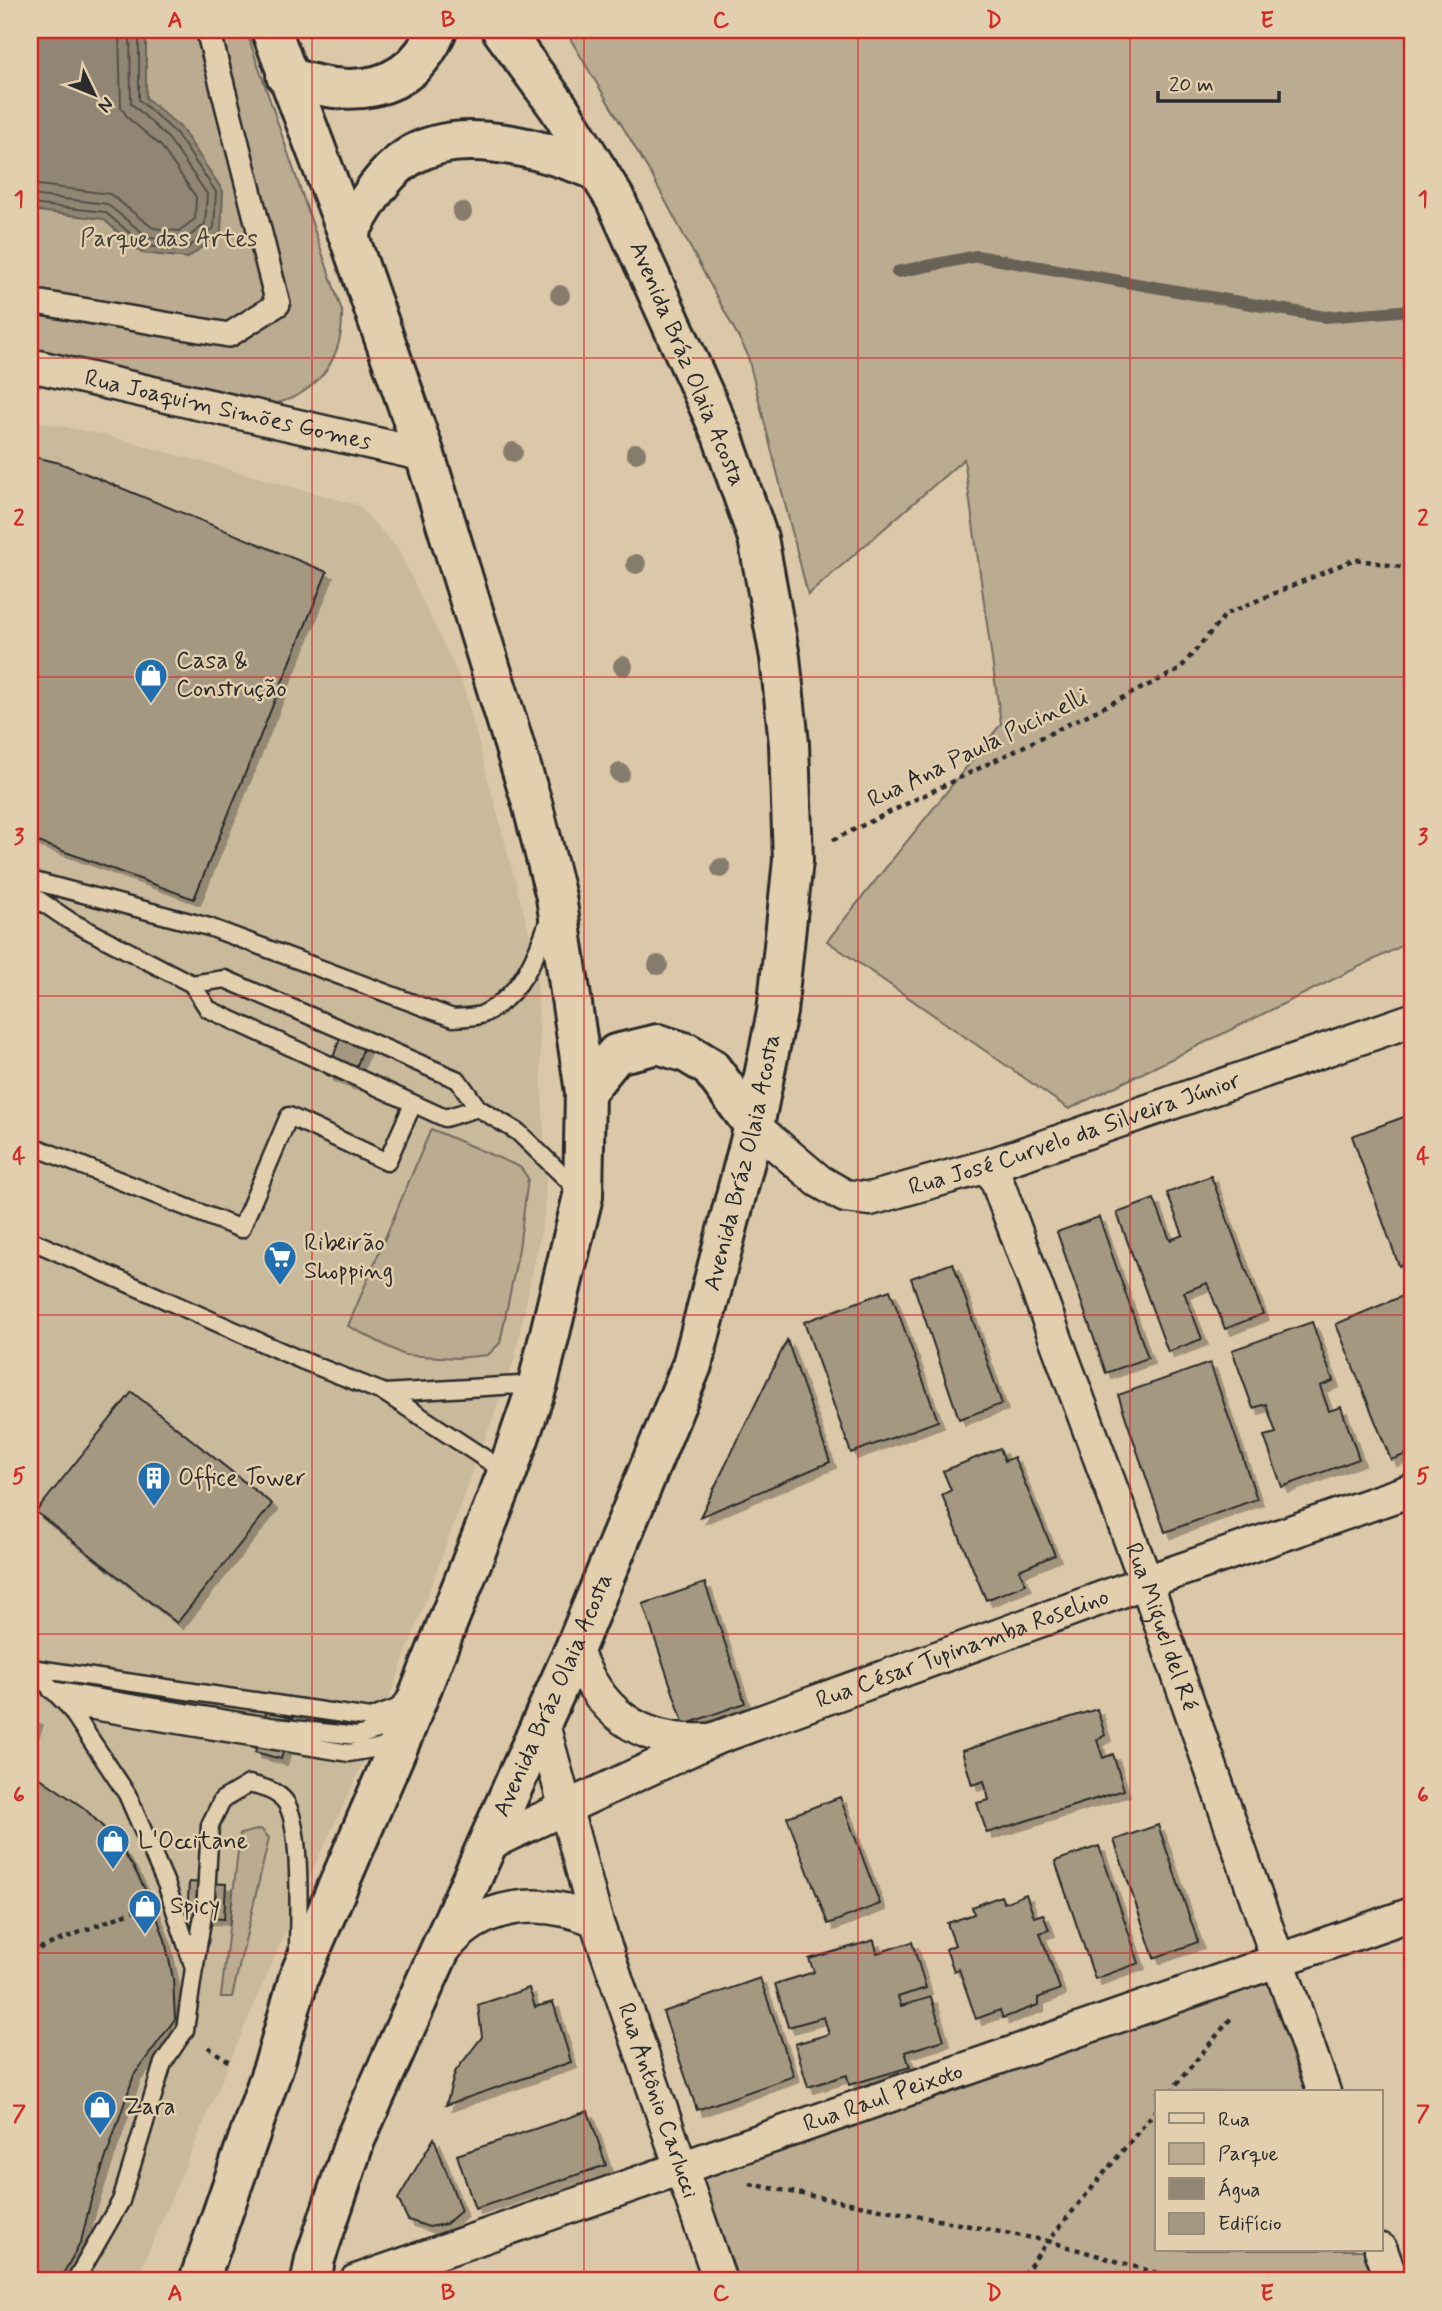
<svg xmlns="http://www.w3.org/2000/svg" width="1442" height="2311" viewBox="0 0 1442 2311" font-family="Mynerve,sans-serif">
  <defs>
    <filter id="shadow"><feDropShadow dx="6" dy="6" stdDeviation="0" flood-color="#0004"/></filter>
  </defs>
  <rect width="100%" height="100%" fill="#dbc8a8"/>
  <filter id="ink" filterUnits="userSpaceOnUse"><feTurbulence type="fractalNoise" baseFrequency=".0143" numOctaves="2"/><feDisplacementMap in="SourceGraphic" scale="14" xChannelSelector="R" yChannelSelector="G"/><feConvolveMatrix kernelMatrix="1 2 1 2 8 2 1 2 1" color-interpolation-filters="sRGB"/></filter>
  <g filter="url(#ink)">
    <path fill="#caba9c" d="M30,420l71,14 257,71 40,44 65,136 73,273 10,220 -1,34 -31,149 -141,382 -69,145 -168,393h-106z"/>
    <path fill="#baab91" stroke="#726b5e" stroke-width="2" d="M30,30h216l96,281c2,52 -30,90 -82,95l-230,-57z
      M565,30h847v911l-343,168 -242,-168 174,-217 -37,-265 -156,136 -61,-242 -95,-177z
      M431,1129l89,38 8,11 -9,71 -19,94 -12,12 -31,3 -53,-3 -56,-29z
      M261,1829l8,9 -37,159h-11l19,-163z
      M1278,1961l46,131h-167v158h224l11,31h-672l-39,-111z"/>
    <path fill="#908673" stroke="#686256" stroke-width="2" d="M30,30h116v68l35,30 42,63 -2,41 -33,26 -46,-5 -39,-34 -73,-9z"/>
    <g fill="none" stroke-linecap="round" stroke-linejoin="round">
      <path stroke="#534f48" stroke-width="2" d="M30,184l80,10 43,34 26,3 16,-12 1,-22 -35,-51 -33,-28 -7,-11 -2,-77
        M30,195l77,9 42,34 34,3 22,-17 2,-30 -38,-55 -38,-36 -1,-73
        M30,204l75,8 40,34 40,4 29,-22 2,-36 -40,-59 -37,-33v-70"/>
      <path stroke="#686256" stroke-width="12" d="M897,272l80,-16 348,61 87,-7"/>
    </g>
    <path fill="#a49881" stroke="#2b2b2b" stroke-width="2" filter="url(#shadow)" d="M30,456l30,7 267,109 -133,327 -164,-60z
      M340,1038l24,9 -14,37 -23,-9z
      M1412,1114v147l-13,5 -47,-130z
      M1211,1176l52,138 -38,15 -18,-46 -23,9 18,47 -34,13 -51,-139 37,-14 16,41 13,-5 -16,-42z
      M1099,1217l49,141 -42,15 -49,-141z
      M953,1263l49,141 -43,15 -48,-141z
      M890,1290l48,131 -87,32 -47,-131z
      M1412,1292v160l-21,8 -55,-136z
      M1312,1322l21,59 -13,5 9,25 12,-4 18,52 -77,28 -18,-51 12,-3 -10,-29 -13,4 -21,-58z
      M787,1340l43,122 -130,55z
      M1210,1363l47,136 -92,33 -47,-137z
      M132,1392l140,112 -95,119 -141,-111z
      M1000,1448l5,13 9,-4 41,98 -36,15 7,14 -40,16 -44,-105 9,-5 -8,-19z
      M705,1583l40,120 -61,22 -41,-121z
      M1097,1709l8,26 -8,5 6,18 10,-4 11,36 -137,43 -10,-30 12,-3 -5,-19 -12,4 -10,-34z
      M267,1710l26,8 -12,41 -26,-7z
      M30,1716l7,3 -7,19z
      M30,1771l54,37 28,28 22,32 18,35 13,37 8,39 2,40 -41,56 -44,129 -9,38 -22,39h-29z
      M840,1797l40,107 -52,20 -41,-107z
      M1158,1825l40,117 -44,16 -40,-118z
      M1099,1846l40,117 -44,16 -40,-118z
      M189,1882l37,2 -2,35 -37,-2z
      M1026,1894l8,23 9,-3 6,16 -9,3 20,56 -22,9v7l-35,13 -3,-8 -24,9 -17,-50 -5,2 -8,-22 9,-4 -8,-22 27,-9 -2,-7 29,-11 3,7z
      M874,1940l3,13 35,-11 14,46 -28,9 3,9 30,-9 13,43 -39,12 5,15 -61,18 -2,-10 -39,12 -13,-43 34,-10 -5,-17 -36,10 -13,-43 39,-12 -5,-13z
      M760,1978l34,98 -97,34 -34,-98z
      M529,1988l6,19 18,-5 18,60 -125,43 9,-33 27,-35 -4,-32z
      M588,2111l18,54 -131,44 -18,-54z
      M434,2138l27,73 -15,13 -17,3 -21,-7 -10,-21z"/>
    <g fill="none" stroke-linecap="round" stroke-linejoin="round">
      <defs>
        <path id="service" d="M30,880l179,47 244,91c9,-1 24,0 32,-5 36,-18 52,-58 64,-94
          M30,894l40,27 122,63 16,25 237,109 33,-10 40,24 61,59
          M192,984l33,-5 233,101 20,28
          M30,1145l211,84 48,-113 98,46 26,-58
          M30,1240l271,120 84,33
          M507,1473l-122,-80 151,-9
          M30,1667l39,40 58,87 40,92 27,82 -9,62 -22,33 -42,138 -46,80
          M31,1668l339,50 27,-10 10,-11
          M51,1690l225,37 81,9 41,-12 5,-5
          M69,1707l280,46 35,-6 8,-6
          M195,1965l11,-69 4,-71 12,-25 27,-16c12,3 26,6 35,16 19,22 14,121 14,153"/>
        <path id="pedestrian" d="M30,301l199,34 49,-31 -70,-274"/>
        <g id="minor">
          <path id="s1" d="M30,365l395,90"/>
          <path id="s2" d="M754,1126l65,55 26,15 25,3 121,-34 421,-145"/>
          <path id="s3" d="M991,1165l155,417 178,510"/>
          <path d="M575,1648c23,63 63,96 132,92"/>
          <path id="s4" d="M542,1721l54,199 124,361"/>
          <path id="s5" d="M486,1845l225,-105 435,-158 266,-92"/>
          <path d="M442,1952c39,-51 98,-55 154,-32"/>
          <path d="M1381,2250l11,31"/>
          <path id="s6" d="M356,2281l1056,-367"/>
        </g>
        <g id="tertiary">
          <path d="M286,76c60,22 123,21 151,-46"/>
          <path d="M348,234c16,-27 32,-58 59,-76 53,-35 138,-8 191,13"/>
          <path d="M585,1092l31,-38 42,-10 29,9 23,14 44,59"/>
          <path d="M199,2281l76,-219 24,-85 106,-247 102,-257 31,-90 45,-187 2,-104 -29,-195 -24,-94 -107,-348 -77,-221 -77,-204"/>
          <path id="s7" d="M311,2281l4,-22 40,-119 220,-492 117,-283 62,-239 23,-114 16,-152 -4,-116 -9,-87 -22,-119 -36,-103 -107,-236 -56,-91 -57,-78"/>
        </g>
      </defs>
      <use href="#service" stroke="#2b2b2b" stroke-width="21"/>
      <use href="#pedestrian" stroke="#2b2b2b" stroke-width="28"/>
      <use href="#minor" stroke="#2b2b2b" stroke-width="37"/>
      <use href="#tertiary" stroke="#2b2b2b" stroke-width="44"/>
      <path stroke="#2b2b2b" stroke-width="4.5" stroke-dasharray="5 5" stroke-linecap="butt" d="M833,840l346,-170 47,-56 129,-55 57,10
        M30,1952l116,-46
        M208,2047l24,17
        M1170,2092l62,-75
        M1157,2109l-109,132 136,40
        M750,2184l298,57 -29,40"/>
      <use href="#service" stroke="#e2cfad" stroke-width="16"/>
      <use href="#pedestrian" stroke="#e2cfad" stroke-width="23"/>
      <use href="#minor" stroke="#e2cfad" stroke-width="32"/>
      <use href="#tertiary" stroke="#e2cfad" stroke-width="38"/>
    </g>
    <g fill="#867c6c">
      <circle cx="462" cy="212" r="10"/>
      <circle cx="560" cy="295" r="10"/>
      <circle cx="513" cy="452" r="10"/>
      <circle cx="636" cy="453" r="10"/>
      <circle cx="636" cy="564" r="10"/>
      <circle cx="623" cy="666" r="10"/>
      <circle cx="620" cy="773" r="10"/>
      <circle cx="721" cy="868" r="10"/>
      <circle cx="658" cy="965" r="10"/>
    </g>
  </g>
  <path fill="none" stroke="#d62828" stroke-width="2" stroke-opacity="0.55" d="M312,30v2251M584,30v2251M858,30v2251M1130,30v2251M30,358h1382M30,677h1382M30,996h1382M30,1315h1382M30,1634h1382M30,1953h1382"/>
  <defs>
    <symbol id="shop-pin" viewBox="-11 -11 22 30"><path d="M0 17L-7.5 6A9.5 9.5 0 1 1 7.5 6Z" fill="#1f6fb2" stroke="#e2cfad"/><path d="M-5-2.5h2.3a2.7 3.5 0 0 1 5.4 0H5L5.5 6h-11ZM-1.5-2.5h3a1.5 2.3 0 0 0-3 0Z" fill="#fff"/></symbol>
    <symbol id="supermarket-pin" viewBox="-11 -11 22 30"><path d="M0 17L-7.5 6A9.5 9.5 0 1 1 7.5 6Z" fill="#1f6fb2" stroke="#e2cfad"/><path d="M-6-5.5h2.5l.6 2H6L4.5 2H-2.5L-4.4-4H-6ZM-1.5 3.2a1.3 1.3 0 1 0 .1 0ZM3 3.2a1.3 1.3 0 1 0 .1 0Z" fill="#fff"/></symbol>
    <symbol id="building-pin" viewBox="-11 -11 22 30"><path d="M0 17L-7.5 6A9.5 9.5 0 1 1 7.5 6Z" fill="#1f6fb2" stroke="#e2cfad"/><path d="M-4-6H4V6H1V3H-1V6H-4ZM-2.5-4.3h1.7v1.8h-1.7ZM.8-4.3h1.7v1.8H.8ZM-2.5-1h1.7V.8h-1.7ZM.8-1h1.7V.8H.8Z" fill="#fff"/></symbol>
  </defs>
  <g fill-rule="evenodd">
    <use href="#shop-pin" x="132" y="656" width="38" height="52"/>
    <use href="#supermarket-pin" x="261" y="1238" width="38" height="52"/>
    <use href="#building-pin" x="135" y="1459" width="38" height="52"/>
    <use href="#shop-pin" x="94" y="1822" width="38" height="52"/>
    <use href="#shop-pin" x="126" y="1887" width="38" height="52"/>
    <use href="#shop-pin" x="81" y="2088" width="38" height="52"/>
  </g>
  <g text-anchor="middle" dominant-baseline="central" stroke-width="5" stroke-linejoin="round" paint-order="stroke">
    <g font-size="24" fill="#403e3a" stroke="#e2cfad">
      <text x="169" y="239">Parque das Artes</text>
    </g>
    <g font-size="24" fill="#2b2b2b" stroke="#e2cfad">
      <text transform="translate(687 364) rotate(67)">Avenida Bráz Olaia Acosta</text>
      <text stroke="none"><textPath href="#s1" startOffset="203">Rua Joaquim Simões Gomes</textPath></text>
      <text transform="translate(978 749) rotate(-26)">Rua Ana Paula Pucinelli</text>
      <text stroke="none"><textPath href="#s2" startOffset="355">Rua José Curvelo da Silveira Júnior</textPath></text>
      <text stroke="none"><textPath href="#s7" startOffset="1202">Avenida Bráz Olaia Acosta</textPath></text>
      <text stroke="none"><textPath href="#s3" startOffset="492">Rua Miguel del Ré</textPath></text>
      <text stroke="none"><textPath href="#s5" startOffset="516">Rua César Tupinamba Roselino</textPath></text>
      <text stroke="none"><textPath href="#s7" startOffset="635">Avenida Bráz Olaia Acosta</textPath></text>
      <text stroke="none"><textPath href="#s6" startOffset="558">Rua Raul Peixoto</textPath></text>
      <text stroke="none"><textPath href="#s4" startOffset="397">Rua Antônio Carlucci</textPath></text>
    </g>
    <g font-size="24" fill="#2b2b2b" stroke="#e2cfad" text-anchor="start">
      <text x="176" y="661">Casa &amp;<tspan x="176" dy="28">Construção</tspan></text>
      <text x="304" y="1243">Ribeirão<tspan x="304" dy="28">Shopping</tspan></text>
      <text x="178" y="1478">Office Tower</text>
      <text x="138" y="1841">L'Occitane</text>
      <text x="170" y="1906">Spicy</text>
      <text x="124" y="2107">Zara</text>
    </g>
  </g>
  <rect width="1442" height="2311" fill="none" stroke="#e2cfad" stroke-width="77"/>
  <rect x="1155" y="2090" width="228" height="161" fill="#e2cfad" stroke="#998d79" stroke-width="2"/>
  <rect x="1169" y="2113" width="35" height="10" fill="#e2cfad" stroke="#998d79" stroke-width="2"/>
  <text x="1218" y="2126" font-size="21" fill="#2b2b2b">Rua</text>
  <rect x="1169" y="2143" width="35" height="21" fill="#baab91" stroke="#998d79" stroke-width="2"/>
  <text x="1218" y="2160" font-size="21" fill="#2b2b2b">Parque</text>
  <rect x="1169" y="2178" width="35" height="21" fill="#908673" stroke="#998d79" stroke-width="2"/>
  <text x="1218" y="2196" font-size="21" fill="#2b2b2b">Água</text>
  <rect x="1169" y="2213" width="35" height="21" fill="#a49881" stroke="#998d79" stroke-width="2"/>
  <text x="1218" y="2230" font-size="21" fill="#2b2b2b">Edifício</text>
  <g transform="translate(94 94) rotate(133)" stroke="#e2cfad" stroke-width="5" paint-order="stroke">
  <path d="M0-5L12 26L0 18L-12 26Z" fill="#2b2b2b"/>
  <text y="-10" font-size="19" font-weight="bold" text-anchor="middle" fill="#2b2b2b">N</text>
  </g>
  <path d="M1158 91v10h121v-10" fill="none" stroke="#2b2b2b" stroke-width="3.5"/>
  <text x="1169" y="91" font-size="21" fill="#2b2b2b" stroke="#e2cfad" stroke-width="5" paint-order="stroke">20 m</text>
  <rect x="38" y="38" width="1366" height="2234" fill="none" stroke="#d62828" stroke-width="2.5"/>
  <g font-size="23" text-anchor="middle" font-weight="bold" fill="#d62828">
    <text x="175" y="27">A</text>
    <text x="448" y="27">B</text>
    <text x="721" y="27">C</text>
    <text x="994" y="27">D</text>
    <text x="1267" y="27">E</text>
    <text x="19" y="206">1</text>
    <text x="1423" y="206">1</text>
    <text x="19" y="525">2</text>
    <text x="1423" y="525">2</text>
    <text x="19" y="844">3</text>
    <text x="1423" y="844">3</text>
    <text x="19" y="1163">4</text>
    <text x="1423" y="1163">4</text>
    <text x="19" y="1483">5</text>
    <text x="1423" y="1483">5</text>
    <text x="19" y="1802">6</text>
    <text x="1423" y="1802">6</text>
    <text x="19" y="2121">7</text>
    <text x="1423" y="2121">7</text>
    <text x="175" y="2300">A</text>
    <text x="448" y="2300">B</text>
    <text x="721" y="2300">C</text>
    <text x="994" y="2300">D</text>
    <text x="1267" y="2300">E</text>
  </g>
</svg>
